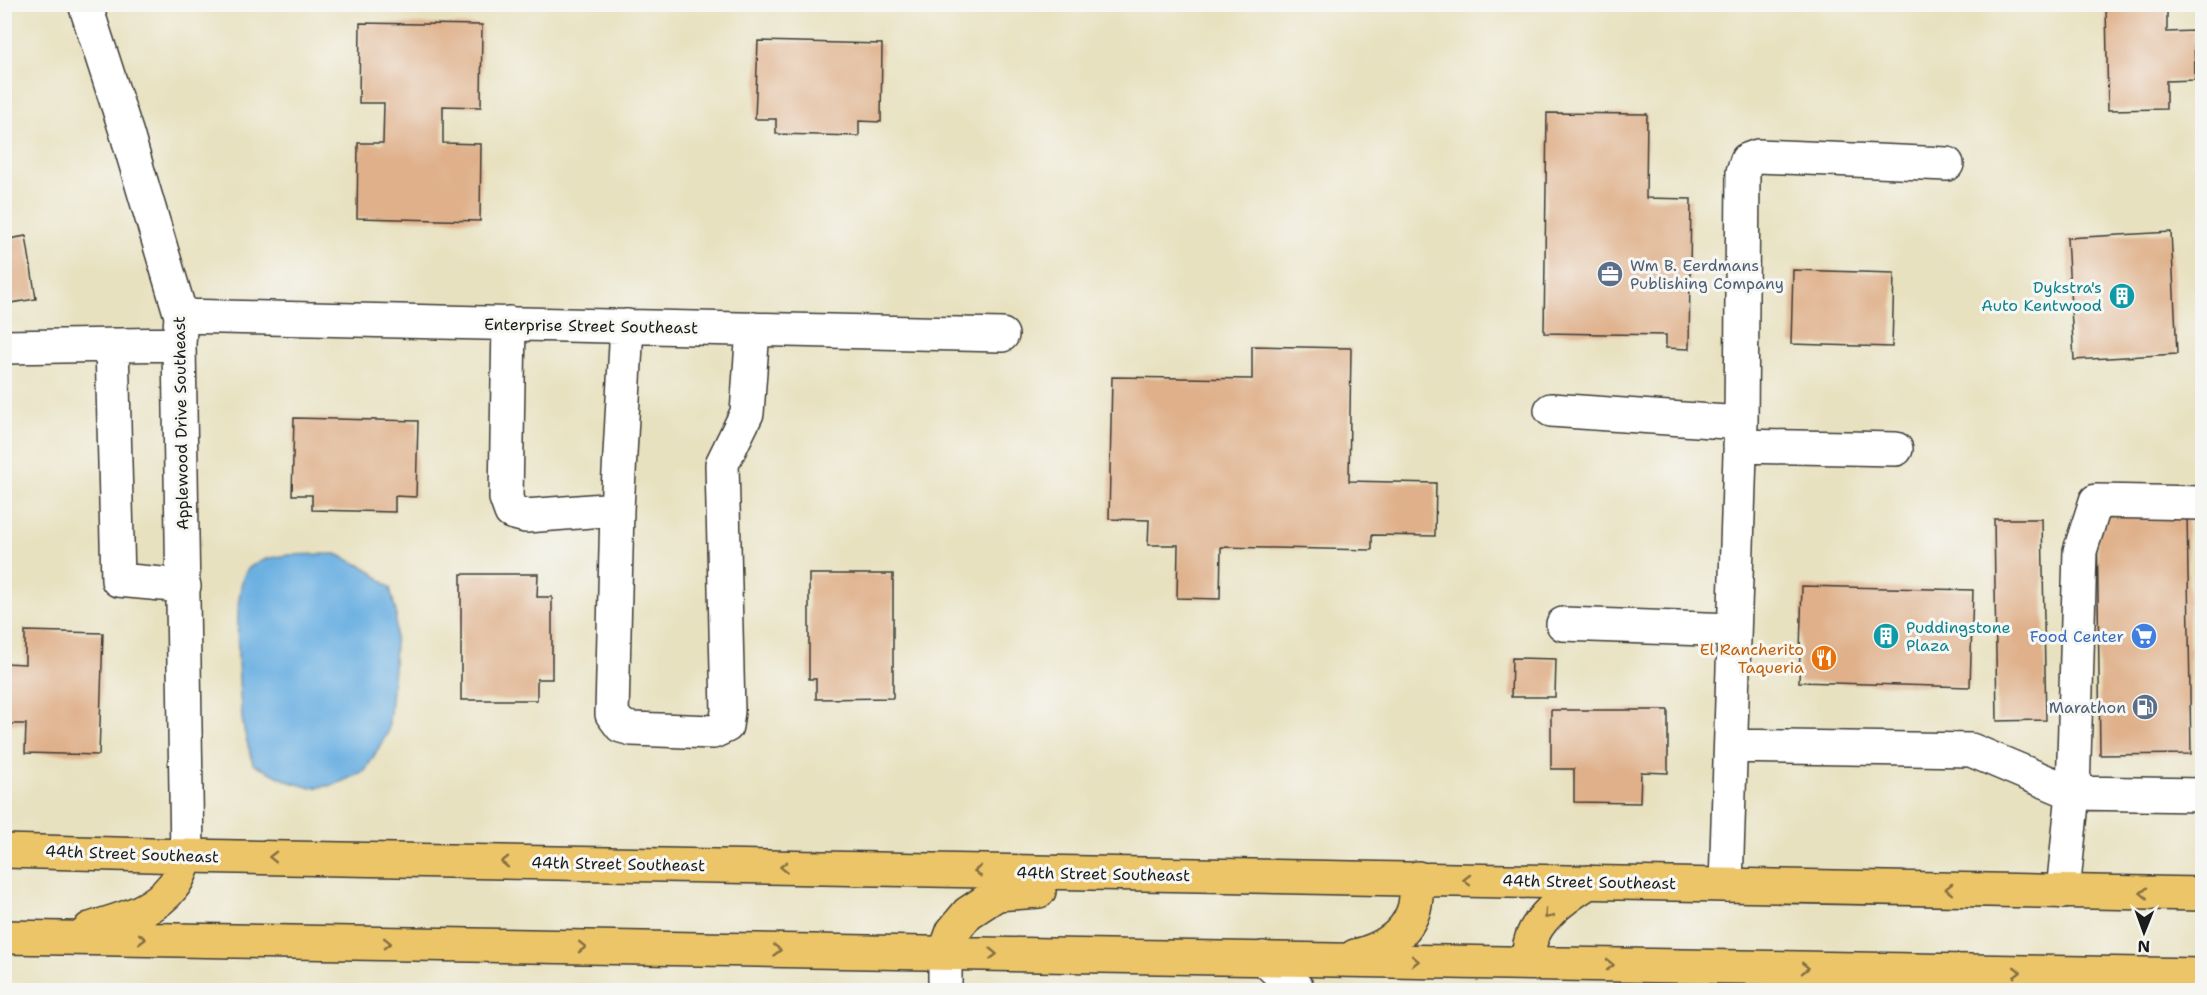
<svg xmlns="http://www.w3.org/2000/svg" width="2207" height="995" viewBox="0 0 2207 995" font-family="'Shantell Sans',sans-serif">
  <rect width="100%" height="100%" fill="#f6f6f2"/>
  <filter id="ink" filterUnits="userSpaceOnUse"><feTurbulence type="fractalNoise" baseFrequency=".0167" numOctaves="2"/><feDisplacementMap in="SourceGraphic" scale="12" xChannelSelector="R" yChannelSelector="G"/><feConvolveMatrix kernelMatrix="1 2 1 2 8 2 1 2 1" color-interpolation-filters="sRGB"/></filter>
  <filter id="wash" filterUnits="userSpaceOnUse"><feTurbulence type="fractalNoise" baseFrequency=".008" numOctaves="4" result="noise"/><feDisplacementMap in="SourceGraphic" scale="24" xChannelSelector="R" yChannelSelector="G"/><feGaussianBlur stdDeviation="1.35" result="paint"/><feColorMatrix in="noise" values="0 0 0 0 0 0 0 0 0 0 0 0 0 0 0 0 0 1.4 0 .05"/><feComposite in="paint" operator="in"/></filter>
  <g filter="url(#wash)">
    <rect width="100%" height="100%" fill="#e8e1c0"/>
    <path fill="#6cb0e2" stroke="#44667f" stroke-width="1.5" d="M336,554l32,15 22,19 6,24 -2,56 -6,64 -23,39 -31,14 -23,3 -21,-6 -37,-18c-3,-13 -8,-27 -10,-40 -4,-26 -12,-138 5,-155 19,-18 62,-14 88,-15z"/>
    <g id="blocks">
      <path fill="#dfb08a" d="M2106,6h61v26l27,-1 1,49 -29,1v28l-58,1z
        M360,23l122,2 -1,82 -38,-1v37l38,1 -1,77 -123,-3 1,-75h25l1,-40h-25z
        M758,41l124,3 -1,78 -22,-1v15l-83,-2v-15h-21z
        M1547,113l100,1 -1,84 45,1 -2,150 -23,-1v-13l-122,-2z
        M2171,232l6,122 -103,6 -7,-122z
        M26,236l10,63 -32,5v-64z
        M1793,270l101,3 -2,74 -101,-3z
        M1252,346l99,2 -2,133 87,2 -1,53 -63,-1v15l-151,-3 -1,52 -43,-1 1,-53h-30l1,-25 -40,-1 3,-142 140,2z
        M294,418l124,3 -2,76 -21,-1v16l-83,-2v-15h-20z
        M2187,514l4,240 -91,1 -3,-240z
        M1994,519h48l4,201 -49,1z
        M461,574h77l-1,23h15v82h-15v21h-76z
        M809,574h84v124l-77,1v-20h-7z
        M1802,586l171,4 -3,97 -171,-5z
        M25,631l78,2 -4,122 -74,-2 1,-29h-22v-61l21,1z
        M1512,658l44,1 -1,38h-44z
        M1551,710h117v63l-27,-1 -1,31 -66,-1v-33h-23z"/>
    </g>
  </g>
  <g filter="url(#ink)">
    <use href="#blocks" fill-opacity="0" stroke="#3b3a35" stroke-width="1.5"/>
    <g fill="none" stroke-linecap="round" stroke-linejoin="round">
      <defs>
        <path id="minor" d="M85,4l41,127 55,185 -2,28 8,512
          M181,316l821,19
          M509,323l-3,175 5,14 15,4 91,-7
          M627,326l-10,183 -5,205 9,12 11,3 81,3 13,-6 2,-15 -6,-247 25,-51 6,-84
          M112,345l6,235 66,6
          M4,347l175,-3
          M1551,410l190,13 -15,462
          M1741,423l2,-251 4,-12 11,-4 189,8
          M1740,446l156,3
          M1563,624l171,6
          M1731,746l240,4 102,43 129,2
          M2063,892l10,-99 7,-242 16,-50 106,2
          M945,953v37
          M1263,958l35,32"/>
        <path id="major" d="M4,851l183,5 2015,38
          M90,929c31,-10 62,-16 83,-43 7,-8 10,-21 14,-30
          M4,937l2198,38
          M945,953l8,-22 15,-18 29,-19 42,-3
          M1355,956c25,-6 49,-19 58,-44 4,-10 3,-23 5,-34
          M1531,963c-1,-6 -2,-13 -1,-19 5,-26 38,-49 59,-62"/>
      </defs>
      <use href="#minor" stroke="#3b3a35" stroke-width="36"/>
      <use href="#major" stroke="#3b3a35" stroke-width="36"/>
      <use href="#minor" stroke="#fff" stroke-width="33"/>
      <use href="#major" stroke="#edc569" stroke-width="33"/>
    </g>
    <defs><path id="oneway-chevron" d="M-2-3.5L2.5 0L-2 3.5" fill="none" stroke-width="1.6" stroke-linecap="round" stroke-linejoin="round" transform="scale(1.5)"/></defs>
    <g stroke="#847042">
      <use href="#oneway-chevron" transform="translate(273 857) rotate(-179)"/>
      <use href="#oneway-chevron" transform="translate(505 862) rotate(-179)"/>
      <use href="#oneway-chevron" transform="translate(784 867) rotate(-179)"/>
      <use href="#oneway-chevron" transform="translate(978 871) rotate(-179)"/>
      <use href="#oneway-chevron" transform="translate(1467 880) rotate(-179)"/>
      <use href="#oneway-chevron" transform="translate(1949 889) rotate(-179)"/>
      <use href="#oneway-chevron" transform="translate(2144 893) rotate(-179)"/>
      <use href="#oneway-chevron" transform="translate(1548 915) rotate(130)"/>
      <use href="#oneway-chevron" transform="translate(142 939) rotate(1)"/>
      <use href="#oneway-chevron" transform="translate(387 943) rotate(1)"/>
      <use href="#oneway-chevron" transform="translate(582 947) rotate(1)"/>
      <use href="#oneway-chevron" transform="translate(777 950) rotate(1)"/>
      <use href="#oneway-chevron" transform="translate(993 954) rotate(1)"/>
      <use href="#oneway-chevron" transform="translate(1415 961) rotate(1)"/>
      <use href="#oneway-chevron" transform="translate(1610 965) rotate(1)"/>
      <use href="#oneway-chevron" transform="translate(1805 968) rotate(1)"/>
      <use href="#oneway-chevron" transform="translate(2017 972) rotate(1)"/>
    </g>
  </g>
  <defs>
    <symbol id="office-disc" viewBox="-11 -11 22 22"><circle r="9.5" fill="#5c6f8a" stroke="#f6f6f2"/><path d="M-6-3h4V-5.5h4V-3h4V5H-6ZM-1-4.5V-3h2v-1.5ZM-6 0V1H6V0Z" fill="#fff"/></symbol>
    <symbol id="building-disc" viewBox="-11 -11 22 22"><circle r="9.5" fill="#0f9aa8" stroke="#f6f6f2"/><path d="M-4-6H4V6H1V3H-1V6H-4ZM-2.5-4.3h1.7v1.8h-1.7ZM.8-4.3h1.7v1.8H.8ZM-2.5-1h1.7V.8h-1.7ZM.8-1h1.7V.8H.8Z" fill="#fff"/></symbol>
    <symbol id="supermarket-disc" viewBox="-11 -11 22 22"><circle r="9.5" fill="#3f7fe0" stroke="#f6f6f2"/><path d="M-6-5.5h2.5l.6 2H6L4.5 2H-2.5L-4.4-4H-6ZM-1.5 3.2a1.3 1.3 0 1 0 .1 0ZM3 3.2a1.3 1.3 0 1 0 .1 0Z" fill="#fff"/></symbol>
    <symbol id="restaurant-disc" viewBox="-11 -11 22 22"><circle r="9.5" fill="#e8710a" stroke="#f6f6f2"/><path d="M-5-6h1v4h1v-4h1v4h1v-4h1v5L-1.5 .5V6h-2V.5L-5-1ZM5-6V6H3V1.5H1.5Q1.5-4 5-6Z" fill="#fff"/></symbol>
    <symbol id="fuel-disc" viewBox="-11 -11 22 22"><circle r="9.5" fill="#5c6f8a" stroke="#f6f6f2"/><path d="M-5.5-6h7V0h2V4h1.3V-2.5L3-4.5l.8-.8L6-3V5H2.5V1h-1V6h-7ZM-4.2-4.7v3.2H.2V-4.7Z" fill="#fff"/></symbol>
  </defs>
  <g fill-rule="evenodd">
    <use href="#office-disc" x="1595" y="259" width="30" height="30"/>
    <use href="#building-disc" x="2107" y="281" width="30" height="30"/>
    <use href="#building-disc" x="1871" y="621" width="30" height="30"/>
    <use href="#supermarket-disc" x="2129" y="621" width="30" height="30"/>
    <use href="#restaurant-disc" x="1809" y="643" width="30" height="30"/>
    <use href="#fuel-disc" x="2130" y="692" width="30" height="30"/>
  </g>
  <g text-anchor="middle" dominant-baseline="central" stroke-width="6" stroke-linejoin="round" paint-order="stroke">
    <g font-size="16" fill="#4e5e75" stroke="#f6f6f2" text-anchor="start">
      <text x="1630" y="265">Wm B. Eerdmans<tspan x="1630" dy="18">Publishing Company</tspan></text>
      <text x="2126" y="707" text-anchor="end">Marathon</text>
    </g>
    <g font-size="16" fill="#0d838f" stroke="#f6f6f2" text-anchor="end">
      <text x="2102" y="287">Dykstra's<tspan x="2102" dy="18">Auto Kentwood</tspan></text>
      <text x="1906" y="627" text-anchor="start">Puddingstone<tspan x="1906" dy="18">Plaza</tspan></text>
    </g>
    <g font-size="16" fill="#1c1c1c" stroke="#f6f6f2">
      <text transform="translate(591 326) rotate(1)">Enterprise Street Southeast</text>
      <text transform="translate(181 423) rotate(-91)">Applewood Drive Southeast</text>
      <text transform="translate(132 854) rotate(2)">44th Street Southeast</text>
      <text transform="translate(618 864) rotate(1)">44th Street Southeast</text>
      <text transform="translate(1103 874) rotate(1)">44th Street Southeast</text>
      <text transform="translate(1589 882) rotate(1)">44th Street Southeast</text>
    </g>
    <g font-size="16" fill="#366cbe" stroke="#f6f6f2" text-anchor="end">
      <text x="2124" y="636">Food Center</text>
    </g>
    <g font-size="16" fill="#c56008" stroke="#f6f6f2" text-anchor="end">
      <text x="1804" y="649">El Rancherito<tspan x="1804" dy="18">Taqueria</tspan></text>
    </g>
  </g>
  <rect width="2207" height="995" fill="none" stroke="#f6f6f2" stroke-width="24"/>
  <g transform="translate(2144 932) rotate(181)" stroke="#f6f6f2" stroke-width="4.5" paint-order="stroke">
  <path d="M0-4.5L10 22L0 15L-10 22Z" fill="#1c1c1c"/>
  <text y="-9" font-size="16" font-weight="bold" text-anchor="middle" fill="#1c1c1c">N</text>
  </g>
</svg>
